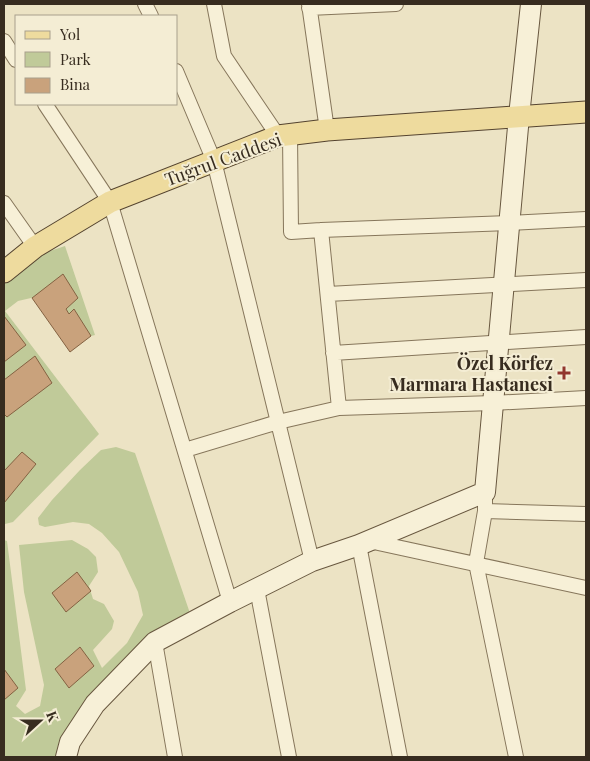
<svg xmlns="http://www.w3.org/2000/svg" width="590" height="761" viewBox="0 0 590 761" font-family="'Playfair Display',serif">
  <rect width="100%" height="100%" fill="#ece3c4"/>
  <path fill="#c0ca99" d="M65,246l30,89 -4,1 -17,-26 -5,4 -3,-5 11,-11h-46l-13,3 -13,10 94,123 -86,88 -8,2 -1,-1v-240l37,-29z
    M116,447l19,6 58,169 -38,21 -89,114h-62v-217l3,1 19,149 -10,16 9,8 15,-8 4,-21 -20,-93 -5,-47 53,-5 16,9 8,8 2,15 -9,14 4,13 11,5 10,17 -2,8 -19,21 9,18 25,-25 16,-28 -5,-23 -19,-40 -17,-19 -13,-9 -16,-2 -28,5 -6,-2 -1,-7 14,-18 28,-30 21,-20z"/>
  <path fill="#c9a27c" stroke="#846242" d="M63,274l15,24 -12,11 3,5 5,-5 17,27 -21,16 -38,-54z
    M4,316l22,29 -22,17z
    M35,356l17,27 -45,34 -3,-3v-34z
    M22,452l14,12 -32,39v-32z
    M77,572l14,19 -25,21 -14,-19z
    M80,647l14,19 -25,22 -14,-19z
    M4,669l14,19 -14,12z"/>
  <g fill="none" stroke-linecap="round" stroke-linejoin="round">
    <defs>
      <path id="street" d="M145,4l6,12
        M214,4l10,52 54,80
        M309,4l18,126
        M309,8l87,-4
        M4,41l12,19
        M176,71l38,90 98,400
        M45,104l65,98 120,400
        M290,134l1,98 30,-2
        M4,203l31,44
        M328,294l258,-14
        M333,353l253,-16
        M339,408l-18,-178 188,-7 77,-4
        M185,450l93,-28 61,-14 154,-5 93,-5
        M485,492v19l-9,52 40,194
        M485,511l101,3
        M369,541l217,47
        M359,545l41,212
        M257,589l32,168
        M155,642l20,115"/>
      <path id="secondary" d="M66,757l4,-15 25,-38 60,-62 75,-40 82,-41 47,-16 126,-53 34,-376 12,-112"/>
      <path id="primary" d="M4,272l31,-25 75,-45 168,-66 49,-6 259,-18"/>
    </defs>
    <use href="#street" stroke="#86765b" stroke-width="16"/>
    <use href="#secondary" stroke="#68573f" stroke-width="22"/>
    <use href="#primary" stroke="#54432f" stroke-width="23"/>
    <use href="#street" stroke="#f7f0d7" stroke-width="14"/>
    <use href="#secondary" stroke="#f7f0d7" stroke-width="20"/>
    <use href="#primary" stroke="#eedb9e" stroke-width="21"/>
  </g>
  <path fill="#92362e" stroke="#f4edd4" stroke-width="2" d="M561.5 365.5h5v5h5v5h-5v5h-5v-5h-5v-5h5z"/>
  <g text-anchor="middle" dominant-baseline="central" stroke-width="4" stroke-linejoin="round" paint-order="stroke">
    <g font-size="18" fill="#372c1f" stroke="#f4edd4">
      <text transform="translate(223 159) rotate(-20)">Tuğrul Caddesi</text>
    </g>
    <g font-size="18" font-weight="bold" fill="#372c1f" stroke="#f4edd4" text-anchor="end">
      <text x="553" y="363">Özel Körfez<tspan x="553" dy="21">Marmara Hastanesi</tspan></text>
    </g>
  </g>
  <rect width="590" height="761" fill="none" stroke="#372c1f" stroke-width="10"/>
  <rect x="15" y="15" width="162" height="90" fill="#f4edd4" stroke="#a8a08c"/>
  <rect x="25" y="31" width="25" height="8" fill="#eedb9e" stroke="#a8a08c"/>
  <text x="60" y="40" font-size="15" fill="#372c1f">Yol</text>
  <rect x="25" y="52" width="25" height="15" fill="#c0ca99" stroke="#a8a08c"/>
  <text x="60" y="65" font-size="15" fill="#372c1f">Park</text>
  <rect x="25" y="78" width="25" height="15" fill="#c9a27c" stroke="#a8a08c"/>
  <text x="60" y="90" font-size="15" fill="#372c1f">Bina</text>
  <g transform="translate(40 721) rotate(69)" stroke="#f4edd4" stroke-width="4" paint-order="stroke">
  <path d="M0-4L9 19L0 12L-9 19Z" fill="#372c1f"/>
  <text y="-8" font-size="14" font-weight="bold" text-anchor="middle" fill="#372c1f">K</text>
  </g>
</svg>
